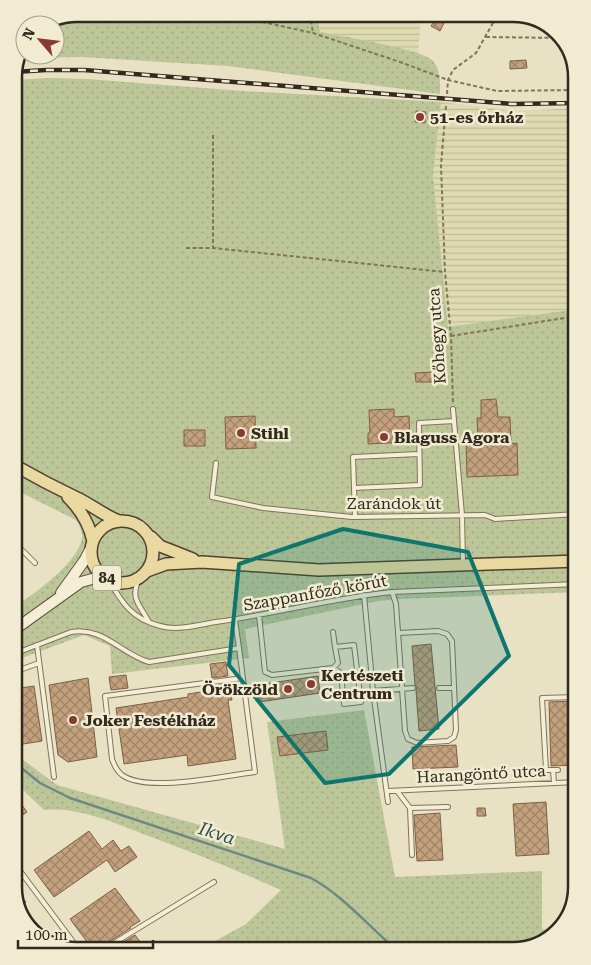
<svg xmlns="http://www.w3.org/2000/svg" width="591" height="965" viewBox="0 0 591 965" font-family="'Roboto Serif',serif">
  <defs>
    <pattern id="farmland-rules" width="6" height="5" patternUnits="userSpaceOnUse" patternTransform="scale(1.25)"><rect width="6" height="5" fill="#dedbb2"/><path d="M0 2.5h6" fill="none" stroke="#bfbc99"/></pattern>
    <pattern id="grass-dots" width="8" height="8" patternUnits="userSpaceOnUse" patternTransform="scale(1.25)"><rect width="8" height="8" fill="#bcc699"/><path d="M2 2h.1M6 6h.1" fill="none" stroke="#a2aa83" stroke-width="1.8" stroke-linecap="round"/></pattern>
    <pattern id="forest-firs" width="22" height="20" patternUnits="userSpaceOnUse" patternTransform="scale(1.25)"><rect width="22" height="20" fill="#bcc699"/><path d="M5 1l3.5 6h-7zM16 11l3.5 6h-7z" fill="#a2aa83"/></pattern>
    <pattern id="building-cross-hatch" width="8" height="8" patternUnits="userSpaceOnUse" patternTransform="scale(1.25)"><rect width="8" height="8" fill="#c3a17d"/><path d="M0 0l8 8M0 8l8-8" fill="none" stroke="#9f8366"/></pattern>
  </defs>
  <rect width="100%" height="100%" fill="#e9e1c4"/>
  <path fill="url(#farmland-rules)" d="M318,14h103l-3,40 -25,-8 -73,-14z
    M441,102l76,9 60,-3v201l-129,19 -15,-153z"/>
  <path fill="url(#grass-dots)" d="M77,14h241l2,18c20,4 103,17 113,29 8,10 7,21 7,33l-212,-28 -147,-9 -60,1 4,-9v6h30v-30h-5z
    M48,78l40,1 155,12 198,11 -8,73 15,152 129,-18v283l-176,7 -23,2 -133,28 4,29 -137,16 -2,-28 -26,-11 -70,26v-54c19,-12 65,-45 68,-69 1,-6 -3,-13 -6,-18l-62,-31v-409z
    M364,710l31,167 147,-6v58l14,2 -14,14 -28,6h-317l49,-27 35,-34c-45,-20 -91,-39 -138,-56 -31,-12 -65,-27 -99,-24l-17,-16 -13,-14v-27l43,32 228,64 -18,-127z"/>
  <path fill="url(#forest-firs)" d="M312,585l13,9 -21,1 -1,-8z"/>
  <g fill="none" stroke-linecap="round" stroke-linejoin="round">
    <path stroke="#6d8985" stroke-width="2.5" d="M14,762l26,21 30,15 241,80c33,18 58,49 87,73"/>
  </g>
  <path fill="url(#building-cross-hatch)" stroke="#7e6044" d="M437,17l8,4 -5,10 -9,-5z
    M526,60l1,8 -17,1v-8z
    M416,111l10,1 -1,11 -10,-1z
    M433,372v10h-17l-1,-9z
    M496,399l2,18h12l1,27 6,-1 1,32 -51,2 -1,-37h12l-1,-22h4v-18z
    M394,409v8l15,-1 1,26 -42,2v-11h2l-1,-23z
    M255,416l1,32 -30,1 -1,-32z
    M184,430h21v16h-21z
    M431,644l8,85 -20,2 -3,-40 1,-4 -2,-2 -3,-39z
    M226,662l2,14 -16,2 -2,-14z
    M126,675l2,13 -17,2 -2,-13z
    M318,676l2,17 -61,9 -2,-17z
    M88,678l9,79 -29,5 -10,-7 -9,-70z
    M229,684l3,16h-4l8,59 -48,7 -1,-11 -63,9 -8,-56 72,-11v-3l25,-4v-4z
    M34,686l8,55 -25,4 -1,-6h-2v-50z
    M577,701v64l-26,1 -2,-64z
    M326,731l2,19 -48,6 -3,-19z
    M456,745l2,22 -45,2 -1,-22z
    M14,794l13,18 -13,9z
    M546,802l3,52 -33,2 -3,-52z
    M477,808h8l1,8h-9z
    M440,813l3,47 -26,1 -3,-46z
    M89,831l13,18 11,-9 8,11 8,-5 8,11 -22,15 -8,-12 -53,37 -20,-27z
    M14,888l12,14 -8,6z
    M115,888l25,33 -10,6 1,1 -27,17 -1,-2 -9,8 -24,-32z
    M135,935l12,16h-39z"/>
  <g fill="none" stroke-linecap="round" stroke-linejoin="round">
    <defs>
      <path id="lane" d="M453,409l9,106 1,48
        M216,463l-4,34 51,11 89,9 133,-2 10,4 82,-5
        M354,488l66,-3 -1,-62 35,-2
        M355,517l-2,-60 66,-3
        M17,545l18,18
        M139,578c-9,22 0,25 10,44
        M108,579c14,24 24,40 52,47 18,5 38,-1 56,-4 59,-8 117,-24 176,-30l185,-8
        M392,592l4,12 9,127 3,8 9,4 31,-2 6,-4 2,-7 -4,-89 -5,-7 -9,-3 -40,2
        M364,595l9,96 15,111
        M259,615l6,57 7,3 61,-7 8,5 3,31 17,-2 -7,-57 -19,2 3,16 -5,5
        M333,632l2,15
        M37,645l17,132
        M239,648l2,15 14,109c-30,4 -108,21 -133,3 -5,-4 -8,-10 -10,-16l-7,-63 138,-18
        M14,654l57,-22c32,-6 50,22 78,30l90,-14 -4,-28
        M14,672l25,-9
        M439,688h15
        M373,691l40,-3
        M553,770l1,13
        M558,770h-12l-4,-72 35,-1
        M387,791l190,-9
        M397,791l13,17 38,-1
        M410,808l2,47
        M14,863l66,88
        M101,951l113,-69"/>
      <path id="secondary" d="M61,593l23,-32 8,-15
        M14,630l67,-48 22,-6"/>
      <path id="primary" d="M14,465c21,12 42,23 63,33 15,7 26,17 42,23
        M68,497c13,13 21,26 25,44
        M91 552a31 31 0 1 1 62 0a31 31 0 1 1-62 0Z
        M151,537l9,9 33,13
        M147,571l19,-7 36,-2 117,8 258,-9"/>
    </defs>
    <use href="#lane" stroke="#81735c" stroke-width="6"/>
    <use href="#secondary" stroke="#63553f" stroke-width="12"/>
    <use href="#primary" stroke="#4f4230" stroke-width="14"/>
    <path stroke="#81735c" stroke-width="2" stroke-dasharray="4 2.5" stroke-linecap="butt" d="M191,14l44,2 78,17 87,29 48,18 49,11 80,-1
      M310,14l3,19
      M493,20v-6
      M486,37l75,1
      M447,94l1,-14 5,-10 23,-17 22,-39
      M446,106l-5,59 4,107 6,64 2,68
      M213,135v113
      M186,248h27l232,24
      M451,336l126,-20"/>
    <use href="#lane" stroke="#f5eed6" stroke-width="4"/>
    <use href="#secondary" stroke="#f5eed6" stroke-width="10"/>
    <use href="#primary" stroke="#e9d89f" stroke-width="11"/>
    <defs>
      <path id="rail" d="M14,72l32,-2h38l428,34 65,-1"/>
    </defs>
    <use href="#rail" stroke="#332a1f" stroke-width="4.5"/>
    <use href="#rail" stroke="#f1ebd2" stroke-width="2.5" stroke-dasharray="8" stroke-linecap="butt"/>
  </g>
  <path fill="#0f766e" fill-opacity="0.2" stroke="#0f766e" stroke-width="4" stroke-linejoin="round" d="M343,529l125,23 41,104 -120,118 -64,9 -96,-118 10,-101z"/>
  <g fill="#8a3a32" stroke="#f1ebd2" stroke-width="2">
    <circle cx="420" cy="117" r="5"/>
    <circle cx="241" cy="433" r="5"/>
    <circle cx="384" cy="437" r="5"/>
    <circle cx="311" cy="684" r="5"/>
    <circle cx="288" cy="689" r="5"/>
    <circle cx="73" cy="720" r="5"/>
  </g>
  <g text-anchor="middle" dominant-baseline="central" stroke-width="5" stroke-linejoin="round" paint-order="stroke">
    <rect fill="#f1ebd2" stroke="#6c6455" stroke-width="1" x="93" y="565.5" width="28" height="25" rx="4"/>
    <g font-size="15" font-weight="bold" fill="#332a1f">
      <text x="107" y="578">84</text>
    </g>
    <g font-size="16" font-weight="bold" fill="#332a1f" stroke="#f1ebd2" text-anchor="start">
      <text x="430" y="117">51-es őrház</text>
      <text x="251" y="433">Stihl</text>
      <text x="394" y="437">Blaguss Agora</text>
      <text x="321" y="675">Kertészeti<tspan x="321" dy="18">Centrum</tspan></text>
      <text x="278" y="689" text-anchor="end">Örökzöld</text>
      <text x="83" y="720">Joker Festékház</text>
    </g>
    <g font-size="16" fill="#332a1f" stroke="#f1ebd2">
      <text transform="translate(437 336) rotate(-94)">Kőhegy utca</text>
      <text x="394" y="503">Zarándok út</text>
      <text transform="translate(315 593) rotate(-10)">Szappanfőző körút</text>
      <text transform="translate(481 774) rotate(-3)">Harangöntő utca</text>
    </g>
    <g font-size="18" font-style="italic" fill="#2f5051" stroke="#f1ebd2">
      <text transform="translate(217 833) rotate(18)">Ikva</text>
    </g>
  </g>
  <path d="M0 0H591V965H0ZM77 22H513A55 55 0 0 1 568 77V887A55 55 0 0 1 513 942H77A55 55 0 0 1 22 887V77A55 55 0 0 1 77 22Z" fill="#f1ebd2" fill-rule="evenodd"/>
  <path fill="none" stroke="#332a1f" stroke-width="2.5" d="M77 22H513A55 55 0 0 1 568 77V887A55 55 0 0 1 513 942H77A55 55 0 0 1 22 887V77A55 55 0 0 1 77 22Z"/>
  <g transform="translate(40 40) rotate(298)"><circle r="24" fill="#f1ebd2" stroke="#a59e8a"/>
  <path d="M0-4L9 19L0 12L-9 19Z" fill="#8a3a32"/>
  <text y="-8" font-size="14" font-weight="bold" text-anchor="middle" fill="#332a1f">N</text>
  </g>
  <path d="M18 940v8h135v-8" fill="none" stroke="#332a1f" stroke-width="2.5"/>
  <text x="25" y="940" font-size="15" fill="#332a1f" stroke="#f1ebd2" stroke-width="4" paint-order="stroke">100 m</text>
</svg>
